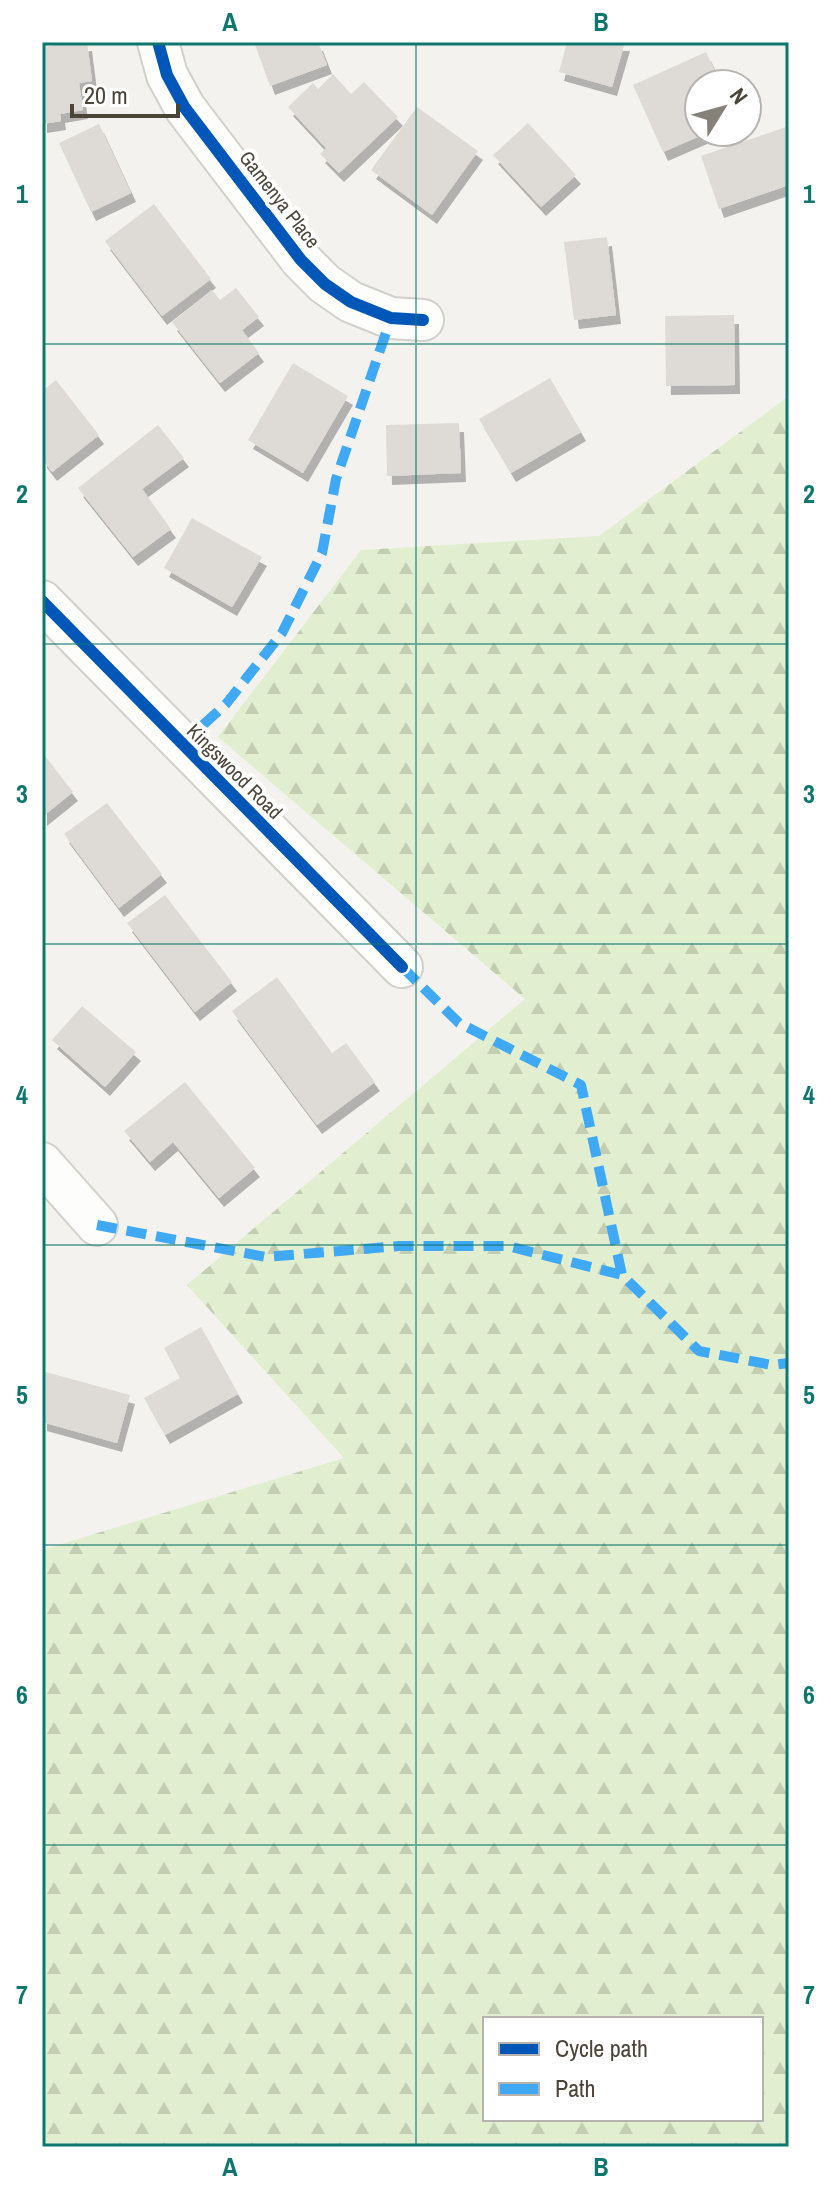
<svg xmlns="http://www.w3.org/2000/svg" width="831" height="2189" viewBox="0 0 831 2189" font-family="'Archivo Narrow',sans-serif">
  <defs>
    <pattern id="forest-firs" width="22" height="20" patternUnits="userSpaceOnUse" patternTransform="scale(2)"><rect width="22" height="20" fill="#e1eecf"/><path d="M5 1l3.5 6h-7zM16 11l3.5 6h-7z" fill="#c3cdb2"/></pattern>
    <filter id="shadow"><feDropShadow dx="5" dy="9" stdDeviation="0" flood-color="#0004"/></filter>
  </defs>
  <rect width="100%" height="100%" fill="#f4f2ee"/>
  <path fill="url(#forest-firs)" fill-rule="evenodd" d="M789,396v1751h-747v-597l302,-92 -157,-173 338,-286 -307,-262 143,-187 238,-14zM485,2019h276v100h-276z"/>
  <path fill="#dedbd6" filter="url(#shadow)" d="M87,42l5,39 -13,2 4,27 -23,4 1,7 -19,3v-77z
    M254,42h64l9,23 -57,21z
    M567,42h58l-13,45 -53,-15z
    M706,52l15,32h-22v19l-6,3 6,13v13h10l-46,20 -30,-67z
    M333,74l18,20 13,-12 34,35 -59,56 -19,-19 6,-6 -38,-41 25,-24 5,6z
    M417,107l61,44 -46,64 -61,-45z
    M528,123l48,52 -35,32 -48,-52z
    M99,124l32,69 -40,19 -32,-69z
    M789,126v59l-70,24 -18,-53z
    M154,204l57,75 -49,37 -57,-75z
    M607,237l9,78 -42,5 -10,-78z
    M236,288l23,29 -17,13 17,23 -39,30 -48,-61 40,-32 8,10z
    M734,315l1,70 -69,1 -1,-70z
    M293,363l55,33 -45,77 -55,-33z
    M550,378l31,54 -70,41 -32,-54z
    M56,380l43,55 -47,37 -10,-13v-68z
    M459,423l2,50 -74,3 -1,-51z
    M158,425l26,33 -42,31 29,40 -38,28 -55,-69z
    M192,518l70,39 -30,50 -68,-39z
    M42,752l31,40 -31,25z
    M107,803l55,71 -43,34 -55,-74z
    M165,895l67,87 -37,30 -68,-89z
    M277,977l55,76 14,-10 29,39 -58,43 -85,-114z
    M82,1006l54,46 -31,35 -53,-47z
    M185,1082l70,86 -36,30 -46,-56 -23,20 -26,-31z
    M201,1327l37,67 -73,41 -21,-37 36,-20 -16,-30z
    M42,1371l88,24 -13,48 -75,-21z"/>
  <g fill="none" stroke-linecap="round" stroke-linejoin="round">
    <defs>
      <path id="minor" d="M158,42l9,33 18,33 116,152 24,24 26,18 40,16 32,2
        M42,601l360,366
        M42,1163l55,62"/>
    </defs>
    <use href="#minor" stroke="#d2d0cb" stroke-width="44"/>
    <use href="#minor" stroke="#fdfdfc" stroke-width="40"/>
    <path stroke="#3fa9f5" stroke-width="10" stroke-dasharray="20 10" stroke-linecap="butt" d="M181,745l45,-41 56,-71 40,-80 14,-74 55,-161
      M402,967l57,56 122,62 41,190 77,76 73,14 17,-2
      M97,1225l169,32 133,-11h109l114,29"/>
    <defs>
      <path id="cycleway" d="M158,42l9,33 18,33 116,152 24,24 26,18 40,16 32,2
        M42,601l360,366"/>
    </defs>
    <use href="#cycleway" stroke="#fff" stroke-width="17"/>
    <use href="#cycleway" stroke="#0057b8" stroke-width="12"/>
  </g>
  <path fill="none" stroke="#0f766e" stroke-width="2" stroke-opacity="0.55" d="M416,42v2105M42,344h747M42,644h747M42,944h747M42,1245h747M42,1545h747M42,1845h747"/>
  <g text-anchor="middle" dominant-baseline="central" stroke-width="8" stroke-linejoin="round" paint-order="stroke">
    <g font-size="20" fill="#4b4439" stroke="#fff">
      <text transform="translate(280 199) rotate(52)">Gamenya Place</text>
      <text transform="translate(235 771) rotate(45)">Kingswood Road</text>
    </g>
  </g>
  <rect width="831" height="2189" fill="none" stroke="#ffffff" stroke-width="88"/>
  <rect x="483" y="2017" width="280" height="104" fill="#ffffff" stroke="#b7b4b0" stroke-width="2"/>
  <rect x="499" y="2043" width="40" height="12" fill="#0057b8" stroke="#b7b4b0" stroke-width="2"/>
  <text x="555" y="2057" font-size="24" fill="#4b4439">Cycle path</text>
  <rect x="499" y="2083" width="40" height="12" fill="#3fa9f5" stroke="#b7b4b0" stroke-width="2"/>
  <text x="555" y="2097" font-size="24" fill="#4b4439">Path</text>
  <g transform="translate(723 108) rotate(53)"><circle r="38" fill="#ffffff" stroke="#b7b4b0" stroke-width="2"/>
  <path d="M0-6L14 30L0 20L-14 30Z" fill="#868178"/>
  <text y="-12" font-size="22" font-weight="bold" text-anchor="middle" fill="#4b4439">N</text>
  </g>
  <path d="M72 104v12h106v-12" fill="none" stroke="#4b4439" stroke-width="4"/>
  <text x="84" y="104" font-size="24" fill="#4b4439" stroke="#ffffff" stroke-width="6" paint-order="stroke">20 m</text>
  <rect x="44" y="44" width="743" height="2101" fill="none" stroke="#0f766e" stroke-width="3"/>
  <g font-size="26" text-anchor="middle" font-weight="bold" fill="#0f766e">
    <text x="230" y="31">A</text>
    <text x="601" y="31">B</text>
    <text x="22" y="203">1</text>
    <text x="809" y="203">1</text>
    <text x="22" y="503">2</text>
    <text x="809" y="503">2</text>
    <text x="22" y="803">3</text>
    <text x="809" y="803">3</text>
    <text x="22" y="1104">4</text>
    <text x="809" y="1104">4</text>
    <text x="22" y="1404">5</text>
    <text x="809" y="1404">5</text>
    <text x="22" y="1704">6</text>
    <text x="809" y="1704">6</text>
    <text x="22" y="2004">7</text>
    <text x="809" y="2004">7</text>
    <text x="230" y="2176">A</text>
    <text x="601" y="2176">B</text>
  </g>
</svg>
